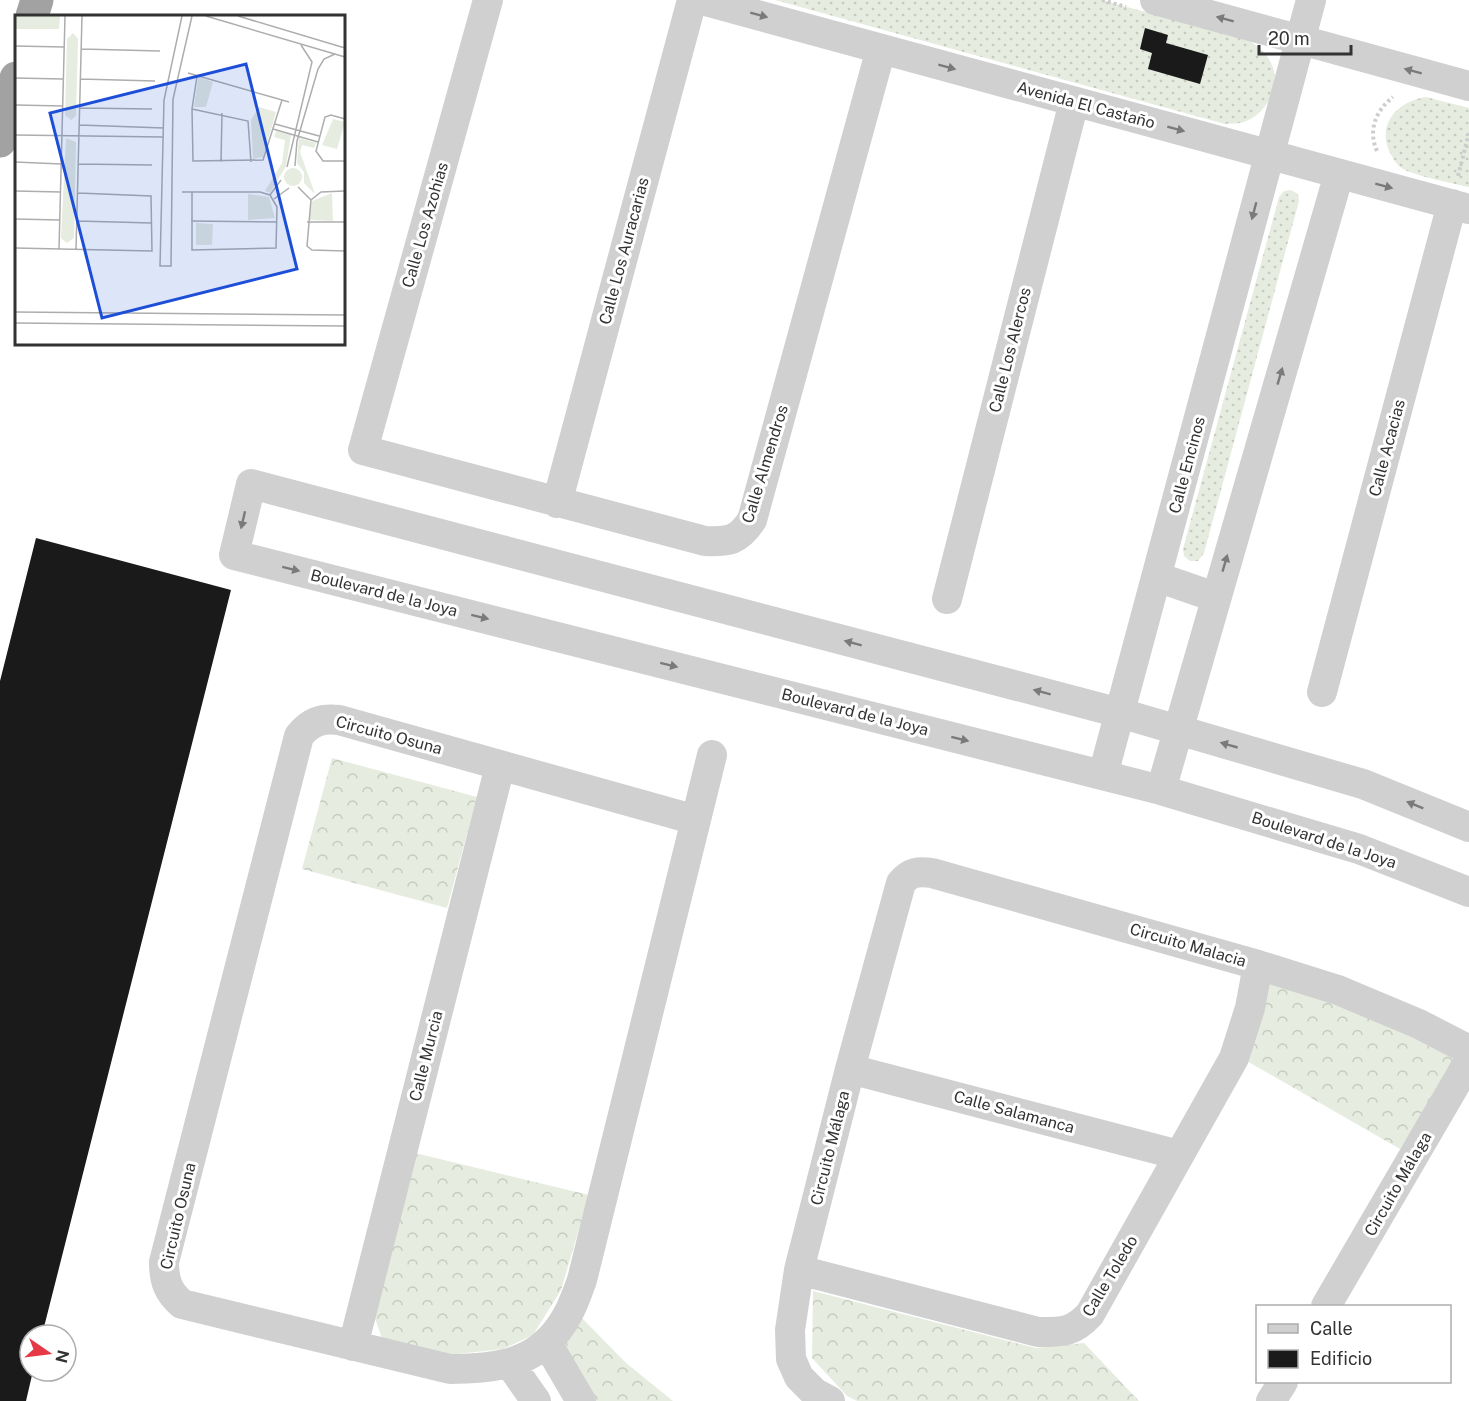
<svg xmlns="http://www.w3.org/2000/svg" width="1469" height="1401" viewBox="0 0 1469 1401" font-family="'Public Sans',sans-serif">
  <defs>
    <pattern id="grass-dots" width="8" height="8" patternUnits="userSpaceOnUse" patternTransform="scale(1.5)"><rect width="8" height="8" fill="#e6ecdf"/><path d="M2 2h.1M6 6h.1" fill="none" stroke="#c6cbc0" stroke-width="1.8" stroke-linecap="round"/></pattern>
    <pattern id="forest-crowns" width="20" height="18" patternUnits="userSpaceOnUse" patternTransform="scale(1.5)"><rect width="20" height="18" fill="#e6ecdf"/><path d="M2 6a3 3 0 1 1 6 0M12 15a3 3 0 1 1 6 0" fill="none" stroke="#c6cbc0"/></pattern>
  </defs>
  <rect width="100%" height="100%" fill="#fff"/>
  <path fill="url(#grass-dots)" d="M775,0h327l148,41c8,6 15,11 20,20 13,23 -3,53 -26,61 -5,2 -13,1 -19,2z
    M1426,97l43,11v79c-17,-4 -49,-10 -64,-17 -7,-3 -11,-10 -15,-17 -14,-29 8,-52 36,-56z
    M1291,190l7,4 1,7 -95,352 -6,8h-8l-6,-5 -1,-7 96,-352 5,-6z"/>
  <path fill="url(#forest-crowns)" d="M332,758l145,39 -30,111 -145,-39z
    M1269,979l73,24 118,52 -60,94 -153,-88z
    M415,1153l174,42 -28,95 -28,45 -30,14 -55,6 -66,-17 -10,-28z
    M813,1291l223,57 48,-5 55,58h-282l-10,-5 -35,-38z
    M579,1315l47,48 47,38h-82l-35,-57z"/>
  <path fill="#1a1a1a" d="M1145,28l23,7 -2,8 42,12 -8,29 -52,-15 4,-16 -12,-4z
    M36,538l195,52 -189,745h-12v36h3l-7,30h-26v-720z"/>
  <g fill="none" stroke-linecap="round" stroke-linejoin="round">
    <path stroke="#cdcdcd" stroke-width="4" stroke-dasharray="3 3" stroke-linecap="butt" d="M1102,0l24,7
      M1377,151c-9,-20 -2,-40 16,-54
      M1458,176l11,-43"/>
    <path stroke="#d0d0d0" stroke-width="30" d="M488,0l-125,450 342,91c24,1 33,0 47,-21l129,-471
      M702,0l767,209
      M1155,0l314,86
      M557,503l135,-503
      M1157,577l58,20
      M947,599l127,-497
      M1322,692l130,-488
      M1103,775l208,-775
      M1161,790l178,-616
      M696,820l-357,-100c-18,-2 -29,2 -40,16l-135,526c0,19 4,30 18,42l268,65c51,0 92,-6 118,-55 6,-11 10,-23 14,-34l130,-525
      M1469,827l-106,-43 -243,-71 -869,-229 -17,71 927,235 198,59 110,43
      M850,1069l329,86
      M799,1270l239,62c23,0 35,1 52,-18l144,-256 16,-50 8,-43
      M1326,1306l143,-245
      M547,1343l34,58
      M353,1346l147,-580
      M510,1364l26,37
      M830,1401l-15,-8 -16,-16 -8,-18 -1,-29 9,-60 51,-201 51,-186c9,-11 17,-12 31,-10l326,92 80,25 81,34 50,26
      M1271,1401l12,-19"/>
    <path stroke="#a2a2a2" stroke-width="33" d="M32,16l5,-16
      M0,141l16,-63"/>
  </g>
  <defs><path id="oneway-solid" d="M-6-.8H1V-3.2L6.5 0L1 3.2V.8H-6Z" transform="scale(1.5)"/></defs>
  <g fill="#7a7a7a">
    <use href="#oneway-solid" transform="translate(759 15) rotate(15)"/>
    <use href="#oneway-solid" transform="translate(1225 19) rotate(-165)"/>
    <use href="#oneway-solid" transform="translate(947 67) rotate(15)"/>
    <use href="#oneway-solid" transform="translate(1413 71) rotate(-165)"/>
    <use href="#oneway-solid" transform="translate(1176 129) rotate(15)"/>
    <use href="#oneway-solid" transform="translate(1384 186) rotate(15)"/>
    <use href="#oneway-solid" transform="translate(1254 211) rotate(105)"/>
    <use href="#oneway-solid" transform="translate(1280 376) rotate(-74)"/>
    <use href="#oneway-solid" transform="translate(243 520) rotate(103)"/>
    <use href="#oneway-solid" transform="translate(1225 563) rotate(-74)"/>
    <use href="#oneway-solid" transform="translate(291 569) rotate(14)"/>
    <use href="#oneway-solid" transform="translate(480 617) rotate(14)"/>
    <use href="#oneway-solid" transform="translate(853 643) rotate(-165)"/>
    <use href="#oneway-solid" transform="translate(669 665) rotate(14)"/>
    <use href="#oneway-solid" transform="translate(1042 692) rotate(-165)"/>
    <use href="#oneway-solid" transform="translate(960 739) rotate(14)"/>
    <use href="#oneway-solid" transform="translate(1229 745) rotate(-164)"/>
    <use href="#oneway-solid" transform="translate(1415 805) rotate(-158)"/>
  </g>
  <g text-anchor="middle" dominant-baseline="central" stroke-width="6" stroke-linejoin="round" paint-order="stroke">
    <g font-size="16" fill="#333" stroke="#fff">
      <text transform="translate(1086 105) rotate(15)">Avenida El Castaño</text>
      <text transform="translate(425 225) rotate(-74)">Calle Los Azohias</text>
      <text transform="translate(624 251) rotate(-75)">Calle Los Auracarias</text>
      <text transform="translate(1010 350) rotate(-76)">Calle Los Alercos</text>
      <text transform="translate(1387 448) rotate(-75)">Calle Acacias</text>
      <text transform="translate(765 464) rotate(-73)">Calle Almendros</text>
      <text transform="translate(1187 465) rotate(-75)">Calle Encinos</text>
      <text transform="translate(384 593) rotate(14)">Boulevard de la Joya</text>
      <text transform="translate(855 712) rotate(14)">Boulevard de la Joya</text>
      <text transform="translate(389 735) rotate(15)">Circuito Osuna</text>
      <text transform="translate(1324 840) rotate(18)">Boulevard de la Joya</text>
      <text transform="translate(1188 945) rotate(16)">Circuito Malacia</text>
      <text transform="translate(426 1056) rotate(-76)">Calle Murcia</text>
      <text transform="translate(1014 1112) rotate(15)">Calle Salamanca</text>
      <text transform="translate(830 1148) rotate(-76)">Circuito Málaga</text>
      <text transform="translate(1398 1184) rotate(-60)">Circuito Málaga</text>
      <text transform="translate(178 1216) rotate(-77)">Circuito Osuna</text>
      <text transform="translate(1110 1276) rotate(-59)">Calle Toledo</text>
    </g>
  </g>
  <g transform="translate(15 15)">
    <rect width="330" height="330" fill="#fff"/>
    <path d="M0,1h45l-1,13h-44zM58,18l5,6 -2,77 -5,4 -6,-5 2,-76zM51,123l10,4 -2,96 -7,5 -6,-5z" fill="#e6ecdf"/>
    <path d="M183,62l15,5 -7,25h-12zM244,92l17,5 -13,45 -10,2 -2,-39zM318,104l12,3 -8,27 -15,-4zM261,116l15,4 -5,31 -16,27 -5,-2 17,-28 3,-23 -11,-3zM284,123l17,5 -2,5 -12,-3 -2,7 15,42 -11,-11v-11l-7,-9zM269 162a9 9 0 1 1 18 0a9 9 0 1 1-18 0ZM317,178l1,28 -24,-1 3,-19zM233,179l21,3 6,21 -27,2zM181,208l17,1 -1,21h-16z" fill="#e6ecdf"/>
    <path fill="none" stroke="#adadad" stroke-width="1.5" d="M167,1l-18,84 -4,166h11l2,-167 19,-83M191,1l139,41M223,1l107,32M0,31l49,1M66,34l79,2M173,58l101,29M182,61l-5,33 1,52 70,-1 19,-60M0,63l48,1M65,64l75,2M0,90l48,1M65,93l72,1M177,94l56,12 3,41M330,104l-14,-4 -6,2 -9,34 7,10h22M260,109l44,12M64,110l85,3M258,114l45,13M0,120l148,2M0,147l46,2M206,147l1,-49M63,149l74,1M280,151l2,-25 21,-72 6,-10 11,-5M272,152l25,-105 -11,-17M283,172l13,13M0,176l46,1M330,176l-24,1 -10,8 -4,46 5,4 33,1M167,177h78l10,3 7,12 -1,41 -84,2v-58M255,180l11,-15M259,184l15,-11M0,204l45,1M62,206l75,2M176,206l86,1M292,207h38M0,233l137,3 -1,-55 -73,-3M44,234l6,-233M61,234l6,-233M0,297l330,3M0,308l330,3"/>
    <path fill="#1d4ed8" fill-opacity="0.15" stroke="#1d4ed8" stroke-width="3" d="M231,49l51,205 -195,49 -52,-205z"/>
    <rect width="330" height="330" fill="none" stroke="#333" stroke-width="3"/>
  </g>
  <rect x="1256" y="1305" width="195" height="78" fill="#ffffff" stroke="#adadad" stroke-width="1.5"/>
  <rect x="1268" y="1324" width="30" height="9" fill="#d0d0d0" stroke="#adadad" stroke-width="1.5"/>
  <text x="1310" y="1335" font-size="18" fill="#333333">Calle</text>
  <rect x="1268" y="1350" width="30" height="18" fill="#1a1a1a" stroke="#adadad" stroke-width="1.5"/>
  <text x="1310" y="1365" font-size="18" fill="#333333">Edificio</text>
  <g transform="translate(48 1353) rotate(104)"><circle r="28" fill="#ffffff" stroke="#adadad" stroke-width="1.5"/>
  <path d="M0-4.5L10 22L0 15L-10 22Z" fill="#e63946"/>
  <text y="-9" font-size="16" font-weight="bold" text-anchor="middle" fill="#333333">N</text>
  </g>
  <path d="M1259 45v9h92v-9" fill="none" stroke="#333333" stroke-width="3"/>
  <text x="1268" y="45" font-size="18" fill="#333333" stroke="#ffffff" stroke-width="4.5" paint-order="stroke">20 m</text>
</svg>
